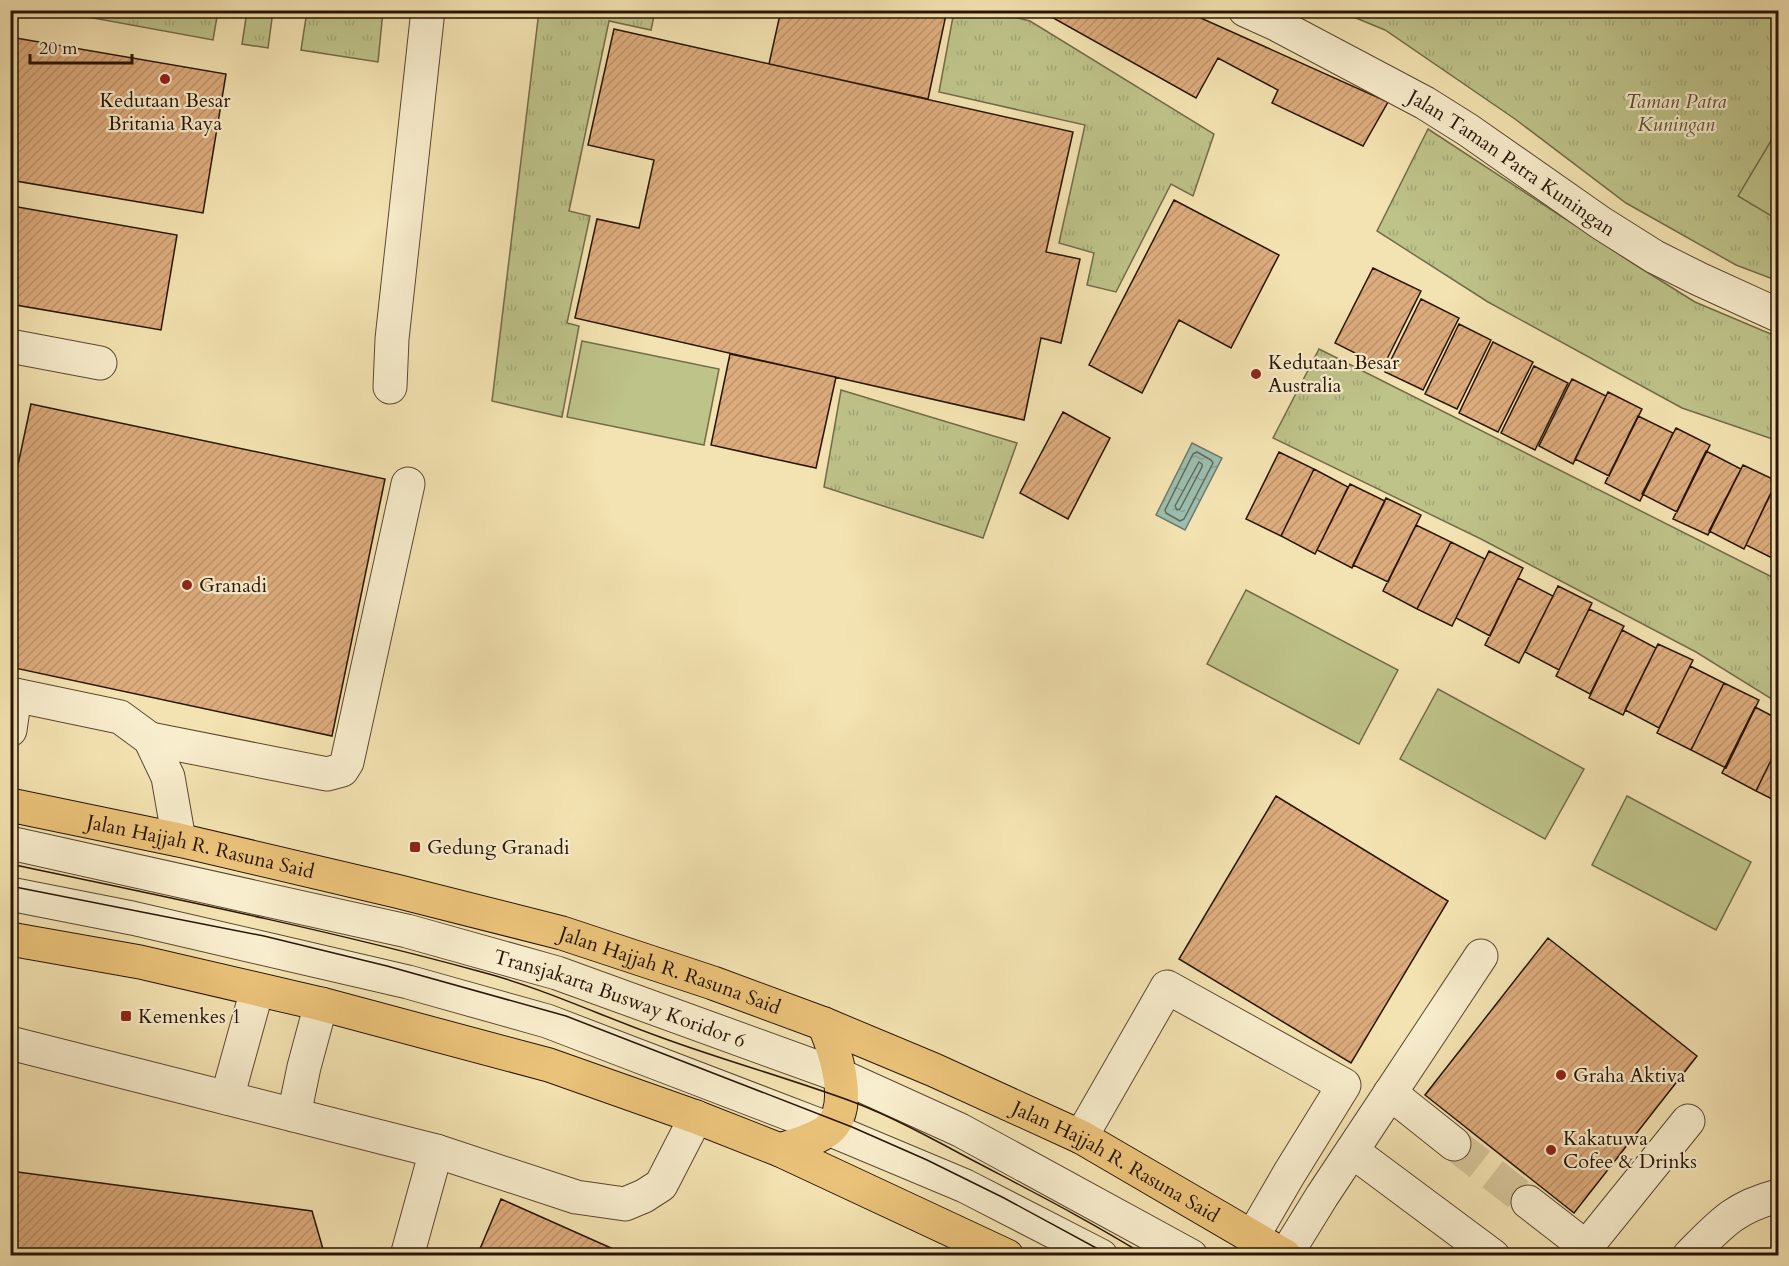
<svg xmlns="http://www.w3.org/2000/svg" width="1789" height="1266" viewBox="0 0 1789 1266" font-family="Cardo,serif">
  <defs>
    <pattern id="grass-tufts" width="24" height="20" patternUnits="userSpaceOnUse" patternTransform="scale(1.5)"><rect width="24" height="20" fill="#bec38a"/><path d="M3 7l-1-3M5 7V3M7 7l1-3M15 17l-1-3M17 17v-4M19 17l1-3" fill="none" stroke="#a3a776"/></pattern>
    <pattern id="water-ripples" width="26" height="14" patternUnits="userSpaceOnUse" patternTransform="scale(1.5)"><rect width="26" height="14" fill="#9cbeae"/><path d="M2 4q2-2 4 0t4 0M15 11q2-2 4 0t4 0" fill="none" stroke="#86a294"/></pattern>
    <pattern id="building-hatch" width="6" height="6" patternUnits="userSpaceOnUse" patternTransform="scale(1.5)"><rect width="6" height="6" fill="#ddac7d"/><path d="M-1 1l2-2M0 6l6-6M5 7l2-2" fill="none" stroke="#be936b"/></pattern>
  </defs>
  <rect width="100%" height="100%" fill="#f4e3b2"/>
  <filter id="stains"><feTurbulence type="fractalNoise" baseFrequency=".00333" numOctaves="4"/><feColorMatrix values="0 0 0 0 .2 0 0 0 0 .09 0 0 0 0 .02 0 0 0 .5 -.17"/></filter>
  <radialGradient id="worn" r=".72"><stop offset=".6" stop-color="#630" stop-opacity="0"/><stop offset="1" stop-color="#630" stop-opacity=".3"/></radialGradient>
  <path fill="url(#grass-tufts)" stroke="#736c48" stroke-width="1.5" d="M55,11l163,-1v1l-5,29z
    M247,11h26l-5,37 -26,-4z
    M307,11h76l-5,51 -77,-12z
    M539,11h116l-4,19 -42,-9 -40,190 21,5 -23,107 12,3 -17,91 -70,-16z
    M954,11h37l39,10 184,113 -21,62 -22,-12 -55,108 -29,-7 7,-32 -35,-10 26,-118 -146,-33z
    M1339,11h439v270l-42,-16 -110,-62 -111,-84 -130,-89z
    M1428,129l206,135 61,38 83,35v104l-96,-33 -194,-106 -111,-71z
    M1319,349l459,231v123l-82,-51 -215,-113 -208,-101z
    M841,390l176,53 -34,95 -159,-51z"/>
  <path fill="#bec38a" stroke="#736c48" stroke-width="1.5" d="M1778,129v91l-40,-24z
    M582,341l137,28 -15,76 -137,-28z
    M1246,590l152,80 -39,74 -152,-80z
    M1438,689l146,80 -39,70 -145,-80z
    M1627,796l124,66 -35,68 -124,-65z"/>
  <path fill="url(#water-ripples)" stroke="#6e7a6b" stroke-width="1.5" d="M1192,443l30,15 -37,72 -29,-15z"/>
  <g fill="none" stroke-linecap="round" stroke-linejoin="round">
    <path stroke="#626a5a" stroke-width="1.5" d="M1197,452l14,8 2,3 -29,56 -4,2 -14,-8 -1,-3 28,-56z
      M1199,462l3,2v3l-22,42 -3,1 -2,-4z"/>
  </g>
  <path fill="url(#building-hatch)" stroke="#281506" stroke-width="1.5" d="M781,10h166l-19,89 -159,-35z
    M1039,10h144l205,92 -25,44 -91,-43 6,-13 -60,-32 -22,40z
    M614,29l459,103 -27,120 34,7 -19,84 -20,-5 -17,82 -449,-102 22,-99 42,9 15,-68 -66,-15z
    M10,37l216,37 -23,139 -193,-33z
    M1174,200l105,55 -48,93 -52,-28 -37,73 -53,-28z
    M12,206l165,29 -16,95 -151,-26z
    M1373,268l48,23 -38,76 -48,-24z
    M1421,299l38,19 -36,72 -38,-18z
    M1459,324l32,16 -34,69 -32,-15z
    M1493,342l40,20 -35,70 -39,-19z
    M730,354l106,23 -20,91 -105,-23z
    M1534,366l34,17 -33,67 -34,-17z
    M1572,379l34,17 -33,68 -34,-18z
    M1608,392l34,17 -33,67 -34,-17z
    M31,404l354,75 -53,257 -322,-69v-165z
    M1063,412l47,26 -42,81 -48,-26z
    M1638,416l35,17 -33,68 -35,-18z
    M1676,428l34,17 -33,67 -35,-18z
    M1706,451l35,18 -33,66 -35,-16z
    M1279,452l35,17 -33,67 -35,-17z
    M1743,465l34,16 -33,68 -35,-18z
    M1314,469l34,18 -33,67 -34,-18z
    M1778,478v83l-32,-16z
    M1350,484l35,17 -33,67 -35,-18z
    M1386,498l35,17 -33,67 -35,-17z
    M1416,525l35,17 -34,67 -34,-18z
    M1451,542l34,17 -33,67 -35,-17z
    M1489,551l34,17 -33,68 -34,-18z
    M1518,578l35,18 -34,67 -34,-18z
    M1558,586l34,17 -33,67 -34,-18z
    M1589,609l35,17 -34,68 -34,-18z
    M1622,630l34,18 -33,67 -34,-17z
    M1658,644l35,16 -34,68 -34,-18z
    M1690,666l34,17 -33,67 -34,-17z
    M1724,683l35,17 -33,68 -35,-18z
    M1755,707l23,12v27l-22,45 -34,-18z
    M1778,746v56l-22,-11z
    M1276,796l172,105 -97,162 -172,-104z
    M1548,938l149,118 -123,157 -149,-118z
    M10,1171l302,40 13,45h-315z
    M501,1199l128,57h-152z"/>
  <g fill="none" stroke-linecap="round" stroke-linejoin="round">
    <path stroke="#d5c498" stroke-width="33" stroke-dasharray="33 16" stroke-linecap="butt" d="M1454,1144l74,58"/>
    <defs>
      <g id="minor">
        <path id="s1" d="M1245,10l31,14 149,79 43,27 133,93 54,34 44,22 79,36"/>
        <path d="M10,346l90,17"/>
        <path d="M390,387l2,-48 36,-329"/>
        <path d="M10,694l110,23 30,22 18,38 11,63"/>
        <path d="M10,730l5,-35"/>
        <path d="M150,739l177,35 15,-4 5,-8 61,-278"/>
        <path id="s2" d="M10,843l397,88 150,42 284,103 119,54 231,126"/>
        <path d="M10,894l122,24 276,64 139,39 282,108 136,57 136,70"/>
        <path d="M10,1043l426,108 140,46 49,7 19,-8 17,-11 35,-68"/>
        <path d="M1390,1093l64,51"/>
        <path d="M227,1098l30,-108"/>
        <path d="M294,1115l10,-48 17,-63"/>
        <path d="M1081,1137l86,-150 177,98 -55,89 -36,62"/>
        <path d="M1352,1151l141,105"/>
        <path d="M1528,1202l58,45"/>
        <path d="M407,1256l29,-105"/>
        <path d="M1285,1256l37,-60 159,-240"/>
        <path d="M1579,1256l109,-135"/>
        <path d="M1689,1256c32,-32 44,-48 89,-60"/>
      </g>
      <g id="major">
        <path id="s3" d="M10,805l169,35 217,51 166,42 151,50 111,41 110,46 147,67 204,119"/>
        <path d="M10,939l130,23 181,42 228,61 147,52 84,33 227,106"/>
        <path d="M780,1150c15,-5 35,-10 48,-20 27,-23 7,-79 -4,-106"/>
      </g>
    </defs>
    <use href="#minor" stroke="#5b4831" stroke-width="35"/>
    <use href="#major" stroke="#281506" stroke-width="35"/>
    <use href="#minor" stroke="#f8edcd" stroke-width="33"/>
    <use href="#major" stroke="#eac279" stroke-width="33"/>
    <path stroke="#281506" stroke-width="1.5" d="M10,864c157,33 314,65 468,107 62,16 121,44 182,66 65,24 132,42 196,66 41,16 80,38 120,59 57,30 114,59 170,94
      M10,886l254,50 123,30 179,50 286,111 75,33 77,38 107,58"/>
  </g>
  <g fill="#8f2418" stroke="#f8edcd" stroke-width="2">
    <circle cx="165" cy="79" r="6"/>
    <circle cx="1256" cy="374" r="6"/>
    <circle cx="187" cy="585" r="6"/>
    <rect x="409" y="841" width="12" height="12" rx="3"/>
    <rect x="120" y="1010" width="12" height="12" rx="3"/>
    <circle cx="1561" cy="1075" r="6"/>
    <circle cx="1551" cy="1150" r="6"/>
  </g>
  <g text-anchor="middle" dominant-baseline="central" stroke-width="4.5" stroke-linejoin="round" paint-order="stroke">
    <g font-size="20" fill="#281506" stroke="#f8edcd" text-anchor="start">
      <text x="165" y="100" text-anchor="middle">Kedutaan Besar<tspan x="165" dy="23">Britania Raya</tspan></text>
      <text x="1268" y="362">Kedutaan Besar<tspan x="1268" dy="23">Australia</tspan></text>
      <text x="199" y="585">Granadi</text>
      <text x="427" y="847">Gedung Granadi</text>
      <text x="138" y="1016">Kemenkes 1</text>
      <text x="1573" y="1075">Graha Aktiva</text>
      <text x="1563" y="1138">Kakatuwa<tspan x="1563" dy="23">Cofee &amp; Drinks</tspan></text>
    </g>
    <g font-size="20" font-style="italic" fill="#5c5234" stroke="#f8edcd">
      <text x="1676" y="101">Taman Patra<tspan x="1676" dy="23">Kuningan</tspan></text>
    </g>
    <g font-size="20" fill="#281506" stroke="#f8edcd">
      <text stroke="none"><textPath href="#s1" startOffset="308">Jalan Taman Patra Kuningan</textPath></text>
      <text stroke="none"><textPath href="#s3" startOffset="195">Jalan Hajjah R. Rasuna Said</textPath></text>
      <text stroke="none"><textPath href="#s3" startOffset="681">Jalan Hajjah R. Rasuna Said</textPath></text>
      <text stroke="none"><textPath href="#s2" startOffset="630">Transjakarta Busway Koridor 6</textPath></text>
      <text stroke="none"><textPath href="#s3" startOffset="1167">Jalan Hajjah R. Rasuna Said</textPath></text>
    </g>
  </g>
  <rect width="1789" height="1266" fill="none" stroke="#f4e3b2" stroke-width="36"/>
  <rect x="12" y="12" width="1765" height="1242" fill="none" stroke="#281506" stroke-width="3"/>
  <rect x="18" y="18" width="1753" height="1230" fill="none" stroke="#281506" stroke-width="1.5"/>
  <path d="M30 54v9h102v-9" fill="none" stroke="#281506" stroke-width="3"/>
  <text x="39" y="54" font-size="18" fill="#281506" stroke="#f8edcd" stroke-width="4.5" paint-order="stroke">20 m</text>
  <rect width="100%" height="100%" filter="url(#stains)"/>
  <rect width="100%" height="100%" fill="url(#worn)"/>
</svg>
